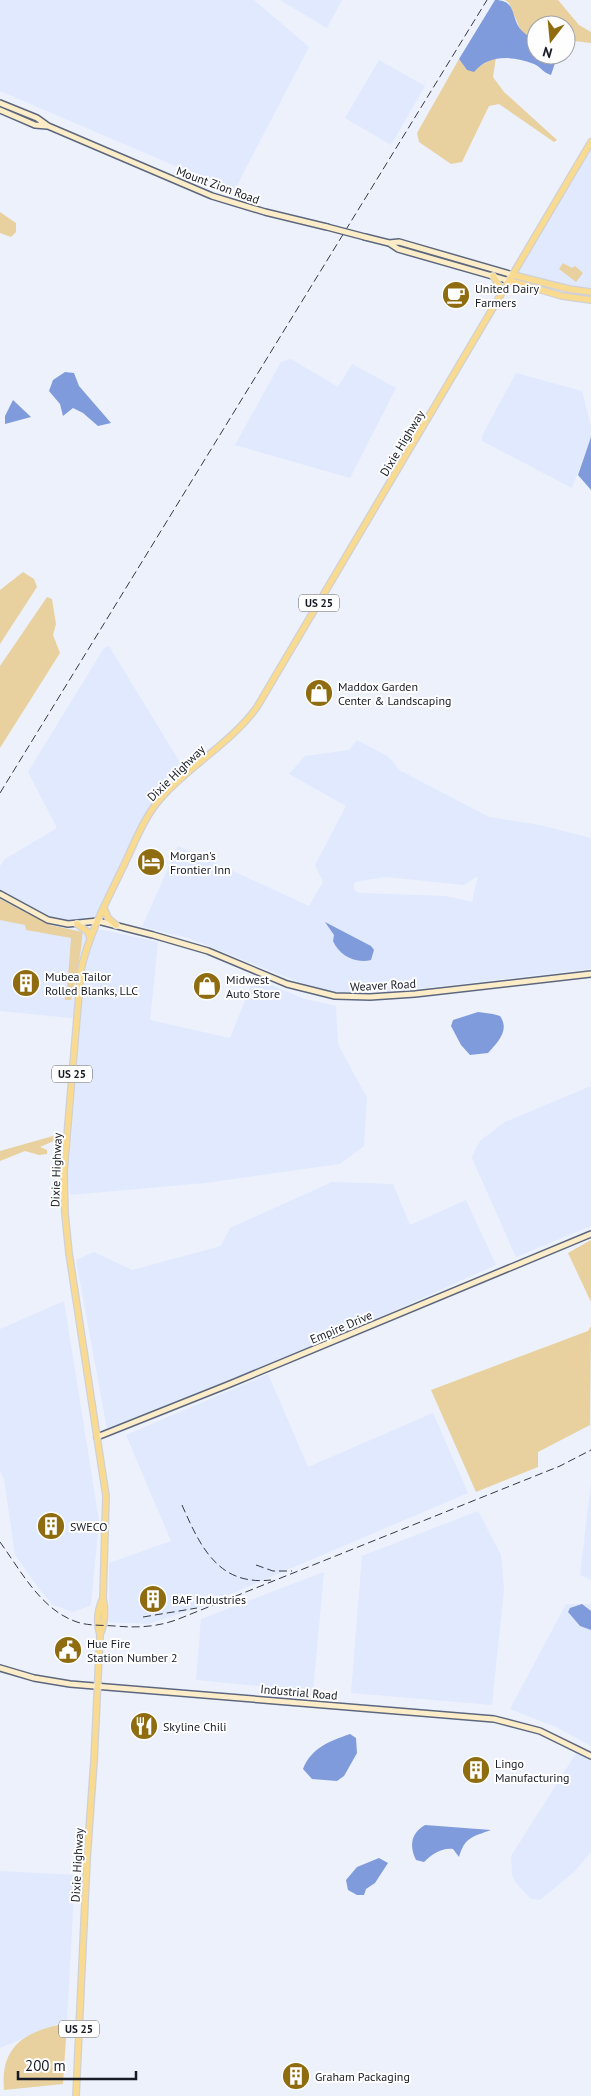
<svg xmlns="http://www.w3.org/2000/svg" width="591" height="2096" viewBox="0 0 591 2096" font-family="'PT Sans',sans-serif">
  <rect width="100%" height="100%" fill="#ecf1fc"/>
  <path fill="#e0e9fe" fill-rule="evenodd" d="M0,0h254l55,47 -75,144 -234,-100z
    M280,0h62l-15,28z
    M379,60l46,26 -34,59 -46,-27z
    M591,142v149l-78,-16z
    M291,359l47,28 14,-23 44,24 -46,90 -115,-33 46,-83z
    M516,373l66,18 9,35v11l-19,51 -90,-47v-5z
    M109,646l78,128 -35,35 -54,112 -39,2 -59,-29v-28l5,-7 52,-31 -29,-56 76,-124z
    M357,740l32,17 10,13 90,47 51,8 51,13v131l-201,23h-55l-21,-4 -126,-50 -46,-11 36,-81 131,60 14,-24 -8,-17 31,-59 -57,-32 16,-18 44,-6zM478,876l-6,26 -27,-6 -86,-3 -5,-3v-7l5,-2 27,-4 78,8z
    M0,906l51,21 34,3h18l55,12 -8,78 80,18 24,-60 51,21 31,7 2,38 29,54 -3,48 -24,18 -135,19 -135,12 -2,-18 13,-158 -81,-8z
    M591,1086v140l-75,31 -44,-99 4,-10 5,-8 24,-18z
    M332,1182l61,2 17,41 56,-25 30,65 -221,99 -168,65 -31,-169 18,-8 38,18 89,-24 9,-18z
    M64,1301l35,220 -8,84 -18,7 -20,-7 -13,-15 -25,-35 -11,-76 -4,-8v-142z
    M268,1374l40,93 125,-54 35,80 -268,114 -52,17 -39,-2v-59l62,-22 -45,-106z
    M591,1481v99l-11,-5z
    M478,1511l23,44 3,34 -12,116 -141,-12 11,-137z
    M324,1572l-11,119 -117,-11 5,-61z
    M566,1604h25v142l-35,-19 -46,-18z
    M577,1752l14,9v91l-17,20 -34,28 -9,-1 -15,-16 -4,-8 -1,-19z
    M0,1871l75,4 -8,145 -67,28z"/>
  <path fill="#e8d19e" d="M505,0h53l21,25 12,7v11l-25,-3v-15h-30v16l-15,-10 -12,-28z
    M496,57l-3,20 11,15 53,48 -3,2 -55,-38 -10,2 -27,56 -11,2 -32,-22 -2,-9 42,-74 8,11 11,-3z
    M0,212l16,11v9l-5,5 -11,-4z
    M563,263l9,5 3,-2 8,7 -7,9 -17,-13z
    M23,572l11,7 3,8 -37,57v-54z
    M47,597l5,2 4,25 -3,11 7,18 -60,95v-82z
    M0,899l50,26 32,7c2,5 -8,61 -11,68h-6l-1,-9 3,-1 4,-52 -45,-8 -1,-5 -25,-5z
    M53,1136l3,4 -16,7 7,3v4l-8,1 -14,-4 -25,10v-10z
    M591,1240v62l-23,-49z
    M591,1326l-1,99 -52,27v15l-62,25 -45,-102 157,-59z
    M67,2023l-4,61 -59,6c-4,-46 23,-59 63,-67z"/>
  <path fill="#7f9bdb" d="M495,0c23,0 15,19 27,31 4,4 10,7 14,10v14h15l4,8 -4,12c-9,-3 -10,-8 -17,-11 -21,-8 -45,-10 -60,8l-7,-2 -8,-11z
    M65,372l9,1 5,13 32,37 -13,3 -15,-13 -10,-5 -10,8 -3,-12 -11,-13 4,-11z
    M13,400l18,17 -26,7v-8z
    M591,437v53l-13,-15z
    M325,922l46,24 3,4 -3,10c-16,4 -32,-5 -38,-19l1,-6z
    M478,1012l15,2 7,2c10,14 -2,26 -12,37l-18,2 -9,-10 -10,-19 2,-6z
    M582,1604l9,7v19l-11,-4 -12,-14 2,-4z
    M350,1734l6,4 1,15 -13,23 -7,5 -25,-2 -9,-10c8,-21 27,-28 47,-35z
    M425,1825l66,5c-19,7 -26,7 -32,27l-6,-8c-11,-2 -22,6 -29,13l-8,-2c-7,-14 -5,-27 9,-35z
    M379,1858l9,5 -13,20 -9,6 -2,6h-7l-9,-5 -2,-10 11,-13z"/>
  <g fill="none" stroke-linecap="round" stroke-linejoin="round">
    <defs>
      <path id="secondary" d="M0,103l37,15 11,8 164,70 53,16 62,15
        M0,110l35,15 12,1
        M365,237l24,6 9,6 112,32
        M389,243l10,-1 114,33
        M0,894l48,26 20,4 30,-3 55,14 55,16 79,33 48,12 35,1 45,-3 176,-20
        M97,1437l133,-53 361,-150
        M0,1668l34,10 36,6 424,35 46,12 51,25"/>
      <path id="primary" d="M513,275l56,14 22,3
        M493,276l10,16
        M510,281l52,15 29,4
        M104,908l4,10 8,7
        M77,924l11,8 2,6
        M100,1635c5,-12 6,-23 3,-37l3,-102 -37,-243 -4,-39 -1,-42 17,-202c8,-37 27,-71 43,-105 11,-23 20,-48 37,-67 29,-33 70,-55 96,-91l334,-565
        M76,2096l11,-237 7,-98 6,-126c-4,-13 -3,-24 3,-37"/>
    </defs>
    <use href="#secondary" stroke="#5c677e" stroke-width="8"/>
    <use href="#primary" stroke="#d1d1d3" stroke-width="8"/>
    <use href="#secondary" stroke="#fcedc8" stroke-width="5"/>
    <use href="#primary" stroke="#f8da91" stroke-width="5.5"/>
    <path stroke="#353943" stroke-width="1" stroke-dasharray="8 4" stroke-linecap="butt" d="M0,793l487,-793
      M182,1505c18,41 36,81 89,75
      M0,1542c21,29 41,68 77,80 12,4 25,3 38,4 22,2 41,1 61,-6l384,-154 31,-16
      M256,1565l17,6h19
      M143,1617l54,-9"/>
    <defs>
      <path id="secondary-bridge" d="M327,227l38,10"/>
    </defs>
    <use href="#secondary-bridge" stroke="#5c677e" stroke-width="8" stroke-linecap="butt"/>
    <use href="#secondary-bridge" stroke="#fcedc8" stroke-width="5"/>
  </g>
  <defs>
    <symbol id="cafe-disc" viewBox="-11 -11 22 22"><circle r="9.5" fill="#8e6c0f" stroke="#fefefe"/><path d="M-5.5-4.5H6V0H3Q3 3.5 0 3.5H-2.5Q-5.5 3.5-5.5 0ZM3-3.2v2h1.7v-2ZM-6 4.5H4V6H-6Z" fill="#fff"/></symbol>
    <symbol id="shop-disc" viewBox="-11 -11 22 22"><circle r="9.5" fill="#8e6c0f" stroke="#fefefe"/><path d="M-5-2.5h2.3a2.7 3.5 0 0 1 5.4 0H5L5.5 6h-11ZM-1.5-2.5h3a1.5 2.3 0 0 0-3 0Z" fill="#fff"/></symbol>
    <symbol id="hotel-disc" viewBox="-11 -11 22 22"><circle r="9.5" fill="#8e6c0f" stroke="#fefefe"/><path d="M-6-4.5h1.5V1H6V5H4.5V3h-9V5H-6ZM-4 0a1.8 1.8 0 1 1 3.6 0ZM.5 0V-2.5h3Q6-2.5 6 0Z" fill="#fff"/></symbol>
    <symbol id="building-disc" viewBox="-11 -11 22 22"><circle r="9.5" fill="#8e6c0f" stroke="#fefefe"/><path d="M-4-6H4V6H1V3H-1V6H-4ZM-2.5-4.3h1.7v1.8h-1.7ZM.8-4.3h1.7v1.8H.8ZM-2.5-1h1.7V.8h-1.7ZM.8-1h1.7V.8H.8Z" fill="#fff"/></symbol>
    <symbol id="civic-disc" viewBox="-11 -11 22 22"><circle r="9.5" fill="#8e6c0f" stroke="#fefefe"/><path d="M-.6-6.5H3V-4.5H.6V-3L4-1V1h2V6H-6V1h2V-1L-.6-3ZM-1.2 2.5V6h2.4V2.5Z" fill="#fff"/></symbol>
    <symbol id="restaurant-disc" viewBox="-11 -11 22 22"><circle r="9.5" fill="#8e6c0f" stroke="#fefefe"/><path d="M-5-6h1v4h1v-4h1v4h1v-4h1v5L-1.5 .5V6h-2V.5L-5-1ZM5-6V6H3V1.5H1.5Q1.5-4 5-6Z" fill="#fff"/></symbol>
  </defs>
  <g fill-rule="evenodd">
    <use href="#cafe-disc" x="440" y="279" width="32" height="32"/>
    <use href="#shop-disc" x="303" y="677" width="32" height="32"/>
    <use href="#hotel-disc" x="135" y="846" width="32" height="32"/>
    <use href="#building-disc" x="10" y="967" width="32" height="32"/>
    <use href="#shop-disc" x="191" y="970" width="32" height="32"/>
    <use href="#building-disc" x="35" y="1510" width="32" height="32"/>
    <use href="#building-disc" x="137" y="1583" width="32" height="32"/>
    <use href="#civic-disc" x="52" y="1634" width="32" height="32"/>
    <use href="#restaurant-disc" x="128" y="1710" width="32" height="32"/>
    <use href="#building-disc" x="460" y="1754" width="32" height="32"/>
    <use href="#building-disc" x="280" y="2060" width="32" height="32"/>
  </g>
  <g text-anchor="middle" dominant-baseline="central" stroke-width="4" stroke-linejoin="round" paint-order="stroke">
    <g fill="#fefefe" stroke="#5c5f66" stroke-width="1">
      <rect x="299" y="594.5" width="40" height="17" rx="4"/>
      <rect x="52" y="1065.5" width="40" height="17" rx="4"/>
      <rect x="59" y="2020.5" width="40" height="17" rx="4"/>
    </g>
    <g font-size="11" font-weight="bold" fill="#171b25">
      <text x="319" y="603">US 25</text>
      <text x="72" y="1074">US 25</text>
      <text x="79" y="2029">US 25</text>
    </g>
    <g font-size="12" fill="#171b25" stroke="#fefefe">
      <text transform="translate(218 185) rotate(20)">Mount Zion Road</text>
      <text transform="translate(402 443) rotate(-59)">Dixie Highway</text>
      <text transform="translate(176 773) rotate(-44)">Dixie Highway</text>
      <text transform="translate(383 985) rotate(-3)">Weaver Road</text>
      <text transform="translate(56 1170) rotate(-88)">Dixie Highway</text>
      <text transform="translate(341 1327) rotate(-23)">Empire Drive</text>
      <text transform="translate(299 1692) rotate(5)">Industrial Road</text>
      <text transform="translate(77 1865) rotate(-87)">Dixie Highway</text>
    </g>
    <g font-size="12" fill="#171b25" stroke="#fefefe" text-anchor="start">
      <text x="475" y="288">United Dairy<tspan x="475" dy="14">Farmers</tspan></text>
      <text x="338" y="686">Maddox Garden<tspan x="338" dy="14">Center &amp; Landscaping</tspan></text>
      <text x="170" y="855">Morgan's<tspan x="170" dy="14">Frontier Inn</tspan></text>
      <text x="45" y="976">Mubea Tailor<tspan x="45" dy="14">Rolled Blanks, LLC</tspan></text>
      <text x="226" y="979">Midwest<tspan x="226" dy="14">Auto Store</tspan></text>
      <text x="70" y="1526">SWECO</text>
      <text x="172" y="1599">BAF Industries</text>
      <text x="87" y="1643">Hue Fire<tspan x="87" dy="14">Station Number 2</tspan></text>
      <text x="163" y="1726">Skyline Chili</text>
      <text x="495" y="1763">Lingo<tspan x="495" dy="14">Manufacturing</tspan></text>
      <text x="315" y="2076">Graham Packaging</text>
    </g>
  </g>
  <g transform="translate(551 40) rotate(196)"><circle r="24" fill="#fefefe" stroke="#a2a3a7"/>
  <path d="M0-4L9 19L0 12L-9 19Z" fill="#8e6c0f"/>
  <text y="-8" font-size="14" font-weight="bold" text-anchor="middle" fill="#171b25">N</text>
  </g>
  <path d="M18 2071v8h118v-8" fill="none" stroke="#171b25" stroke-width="2.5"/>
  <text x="25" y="2071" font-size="15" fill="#171b25" stroke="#fefefe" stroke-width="4" paint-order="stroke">200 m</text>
</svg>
